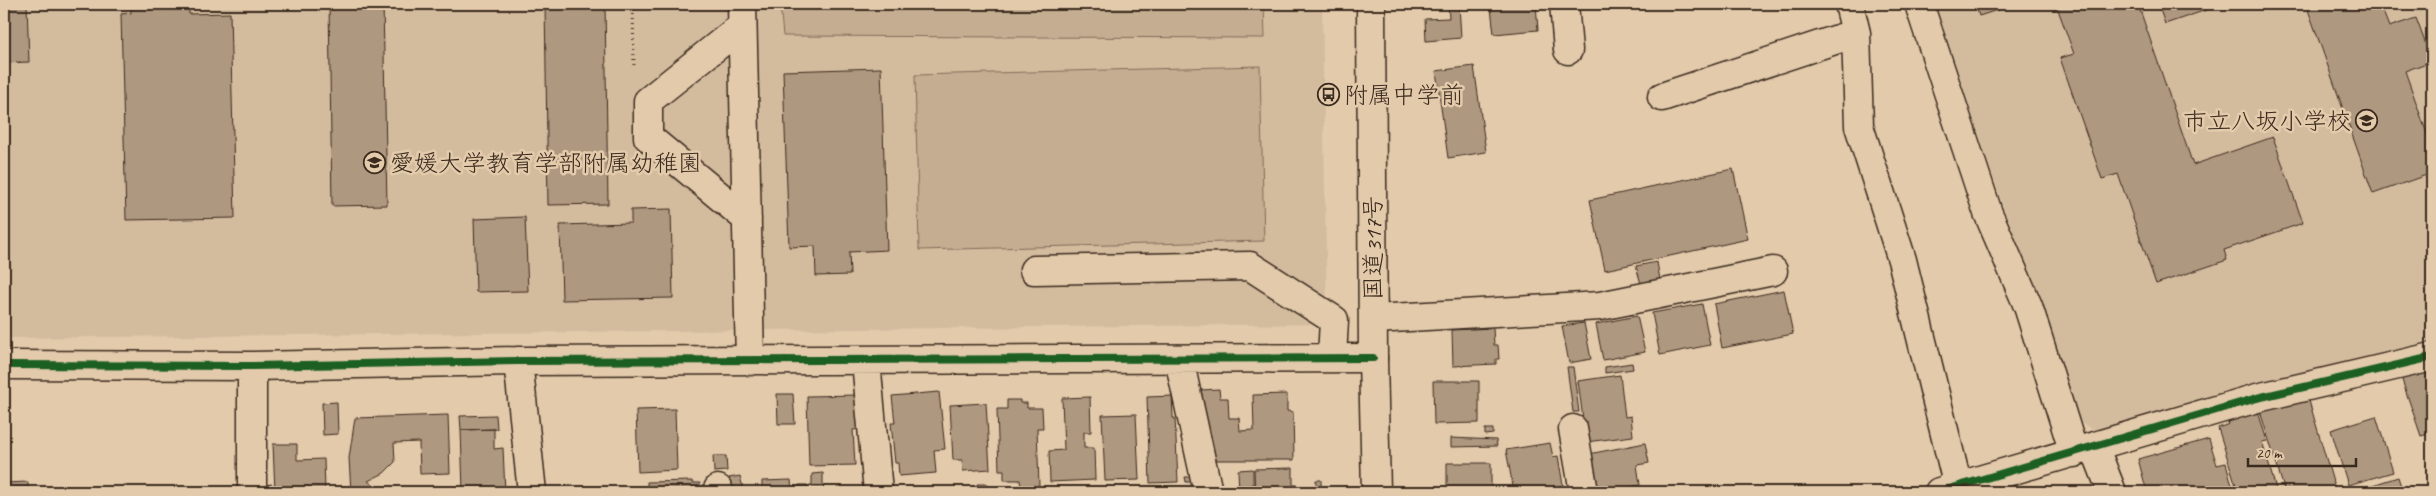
<svg xmlns="http://www.w3.org/2000/svg" width="2436" height="496" viewBox="0 0 2436 496" font-family="Caveat,'Klee One',sans-serif">
  <rect width="100%" height="100%" fill="#e2caab"/>
  <filter id="ink" filterUnits="userSpaceOnUse"><feTurbulence type="fractalNoise" baseFrequency=".02" numOctaves="2"/><feDisplacementMap in="SourceGraphic" scale="10" xChannelSelector="R" yChannelSelector="G"/><feConvolveMatrix kernelMatrix="1 2 1 2 8 2 1 2 1" color-interpolation-filters="sRGB"/></filter>
  <g filter="url(#ink)">
    <path fill="#d3bb9e" d="M4,4h1318l5,320 -1323,14z
      M1934,4h498v339l-335,89 -21,-12z"/>
    <path fill="#c4ad91" stroke="#806c58" d="M780,4h484l1,34 -482,-2z
      M1260,66l4,175 -345,9 -4,-175z"/>
    <path fill="#af9880" stroke="#3b2a1e" d="M4,4h23l2,58 -25,1z
      M124,4h65v10l41,-1 5,205 -109,2 -5,-206 10,-1v-6h-7z
      M275,4h108l4,201 -55,1 -3,-202z
      M545,4h60l3,200 -60,1z
      M1448,4h11l2,34 -35,3 -1,-22 24,-1z
      M1487,4h49l2,26 -44,4 -3,-26h-4z
      M1975,4h41l-37,12z
      M2056,4h82l55,161 80,-28 30,86 -79,27 3,10 -71,24 -38,-110 -16,5 -42,-121 14,-4z
      M2158,4h66l-59,20z
      M2306,4h74l9,23 27,-9 16,43 -27,10 27,77v25l-59,21z
      M1474,66l12,86 -38,6 -12,-87z
      M881,68l6,182 -38,2 1,23 -34,1 -1,-30 -26,1 -6,-176z
      M1733,169l15,70 -143,31 -15,-70z
      M671,209l2,89 -111,2 -2,-75 71,-2v-13z
      M525,217l3,74 -52,1 -2,-73z
      M1657,262l3,18 -19,4 -5,-18z
      M1784,290l9,44 -71,14 -8,-44z
      M1702,304l8,41 -50,10 -8,-42z
      M1637,316l8,36 -42,8 -7,-36z
      M1584,323l7,36 -22,4 -7,-37z
      M1493,328l1,17h4l1,14h-3v5l-43,2 -1,-36z
      M1632,363l1,6 -28,4v-6z
      M1567,367h6l6,45h-6z
      M2426,369l6,18v46l-11,3 -20,-59z
      M1620,375l5,42 6,-1 2,20 -47,6 -8,-61z
      M1433,381h46v42l-45,1z
      M1219,389l1,9h8l1,20h10l1,13 14,-1 -1,-35 34,-1v17l6,1 1,48h-81l-12,-70z
      M939,392l6,57 -11,1 2,23 -37,3 -1,-13h-3l-4,-40h4l-3,-27z
      M777,394h16l2,30h-17z
      M2307,394l29,98h-51l-26,-84z
      M858,395l1,34 -6,1 2,35 -46,1 -2,-70z
      M1172,396l1,22h2l3,64 -28,1 -3,-86z
      M1090,397l1,35h-7v16h10l1,32 -45,2 -1,-31 15,-1 -2,-52z
      M1007,400h13v3h7v5h15l1,20h-6l2,58 -18,1 -1,-7h-16v-10h-5l-2,-61h10z
      M337,402l1,32 -15,1 -1,-32z
      M986,403l4,66 -27,2 -1,-11h-9l-3,-55z
      M2257,408l10,33 -5,1 15,50h-39l-20,-64 11,-4 -2,-7z
      M675,409l2,61 -39,2 -2,-62z
      M1136,414l3,66 -34,1 -3,-66z
      M448,415l2,58 -30,1 -1,-32 -25,1 1,19 -11,11 -16,8 13,11h-30l-2,-34 6,-40z
      M496,415l1,14 -36,1 -1,-14z
      M2376,416l17,56 -45,13 -17,-55z
      M494,429v20l9,-1 2,44h-42l-2,-62z
      M1485,429h8v5l-8,1z
      M1451,438l45,2 1,6 -46,1z
      M2209,439l8,26 9,-2 7,26 -11,3h-75l-9,-33z
      M1550,443l3,14 5,-1 5,29 -9,2v5h-40l-8,-42z
      M1645,443l4,20 -12,2 3,20 -25,5 1,2h-19l-8,-38z
      M273,444h24v16l27,-1 1,33h-50z
      M713,456h13l1,15 -13,1z
      M1447,463h44v29h-44z
      M1293,468v17h4l1,7h-43l-1,-23z
      M1253,469v23h-14l-1,-22z
      M823,473v14h-11v-13z
      M740,476l4,16h-11l-4,-14z
      M1185,477h12v5h-11z
      M2398,477l5,15h-53z
      M791,480l1,12h-30v-11z
      M1316,480h5v12h-5z
      M692,481v2h8l1,9h-54v-10z
      M28,482v10h-24v-9z
      M272,484v8h-7v-7z
      M977,484h10l1,4 15,-1v5h-46l21,-1z
      M799,485h8l1,7h-9z
      M95,488l1,4h-22v-3z
      M847,490v2h-33v-1z
      M1186,490v2h-53z"/>
    <g fill="none" stroke-linecap="round" stroke-linejoin="round">
      <defs>
        <path id="minor" d="M742,4l8,357
          M1564,4l4,46
          M1849,4l7,29 3,93 43,134 56,227
          M1919,4l69,209 40,93 46,147
          M742,26l-94,75v36l99,82
          M1662,97l194,-64
          M1034,270l216,-4 84,54 -2,38
          M1374,319l226,-13 173,-35
          M1179,359l29,133
          M518,361l14,131
          M866,361l12,131
          M4,365l248,1 266,-5 855,-3
          M1573,429l11,63
          M2094,446l18,46
          M718,489l1,3
          M252,492v-126
          M1939,492l318,-94 175,-41"/>
        <path id="highway" d="M1371,4l2,354 3,134"/>
      </defs>
      <use href="#minor" stroke="#3b2a1e" stroke-width="31"/>
      <use href="#highway" stroke="#3b2a1e" stroke-width="31"/>
      <path stroke="#3b2a1e" stroke-width="3" stroke-dasharray="1 4" stroke-linecap="butt" d="M633,4l1,65"/>
      <use href="#minor" stroke="#e2caab" stroke-width="28"/>
      <use href="#highway" stroke="#e2caab" stroke-width="28"/>
      <defs>
        <path id="cycleway" d="M4,365l248,1 266,-5 855,-3
          M1939,492l318,-94 175,-41"/>
      </defs>
      <use href="#cycleway" stroke="#e2caab" stroke-width="11"/>
      <use href="#cycleway" stroke="#1b5e20" stroke-width="8"/>
    </g>
  </g>
  <defs>
    <symbol id="bus-ring" viewBox="-11 -11 22 22"><circle r="9.5" fill="#e2caab" stroke="#3b2a1e" stroke-width="1.5"/><path d="M-5-6H5V4H4V6H2V4H-2V6H-4V4H-5ZM-3.5-4V0h7V-4ZM-3.5 1.2v1.5H-2V1.2ZM2 1.2v1.5H3.5V1.2Z" fill="#3b2a1e"/></symbol>
    <symbol id="school-ring" viewBox="-11 -11 22 22"><circle r="9.5" fill="#e2caab" stroke="#3b2a1e" stroke-width="1.5"/><path d="M0-5L7-2L0 1L-7-2ZM-4 1L0 2.5L4 1V4Q0 6-4 4Z" fill="#3b2a1e"/></symbol>
  </defs>
  <g fill-rule="evenodd">
    <use href="#bus-ring" x="1316" y="82" width="25" height="25"/>
    <use href="#school-ring" x="2354" y="108" width="25" height="25"/>
    <use href="#school-ring" x="362" y="150" width="25" height="25"/>
  </g>
  <g text-anchor="middle" dominant-baseline="central" stroke-width="5" stroke-linejoin="round" paint-order="stroke">
    <g font-size="24" fill="#3b2a1e" stroke="#e2caab" text-anchor="start">
      <text x="1344" y="95">附属中学前</text>
      <text x="2351" y="121" text-anchor="end">市立八坂小学校</text>
      <text x="390" y="163">愛媛大学教育学部附属幼稚園</text>
    </g>
    <g font-size="24" fill="#3b2a1e" stroke="#e2caab">
      <text transform="translate(1373 248) rotate(-90)">国道317号</text>
    </g>
  </g>
  <rect width="2436" height="496" fill="none" stroke="#e2caab" stroke-width="20"/>
  <rect x="10" y="10" width="2416" height="476" fill="none" stroke="#3b2a1e" stroke-width="2" filter="url(#ink)"/>
  <path d="M2248 458v8h108v-8" fill="none" stroke="#3b2a1e" stroke-width="2.5"/>
  <text x="2256" y="458" font-size="15" fill="#3b2a1e" stroke="#e2caab" stroke-width="4" paint-order="stroke">20 m</text>
</svg>
